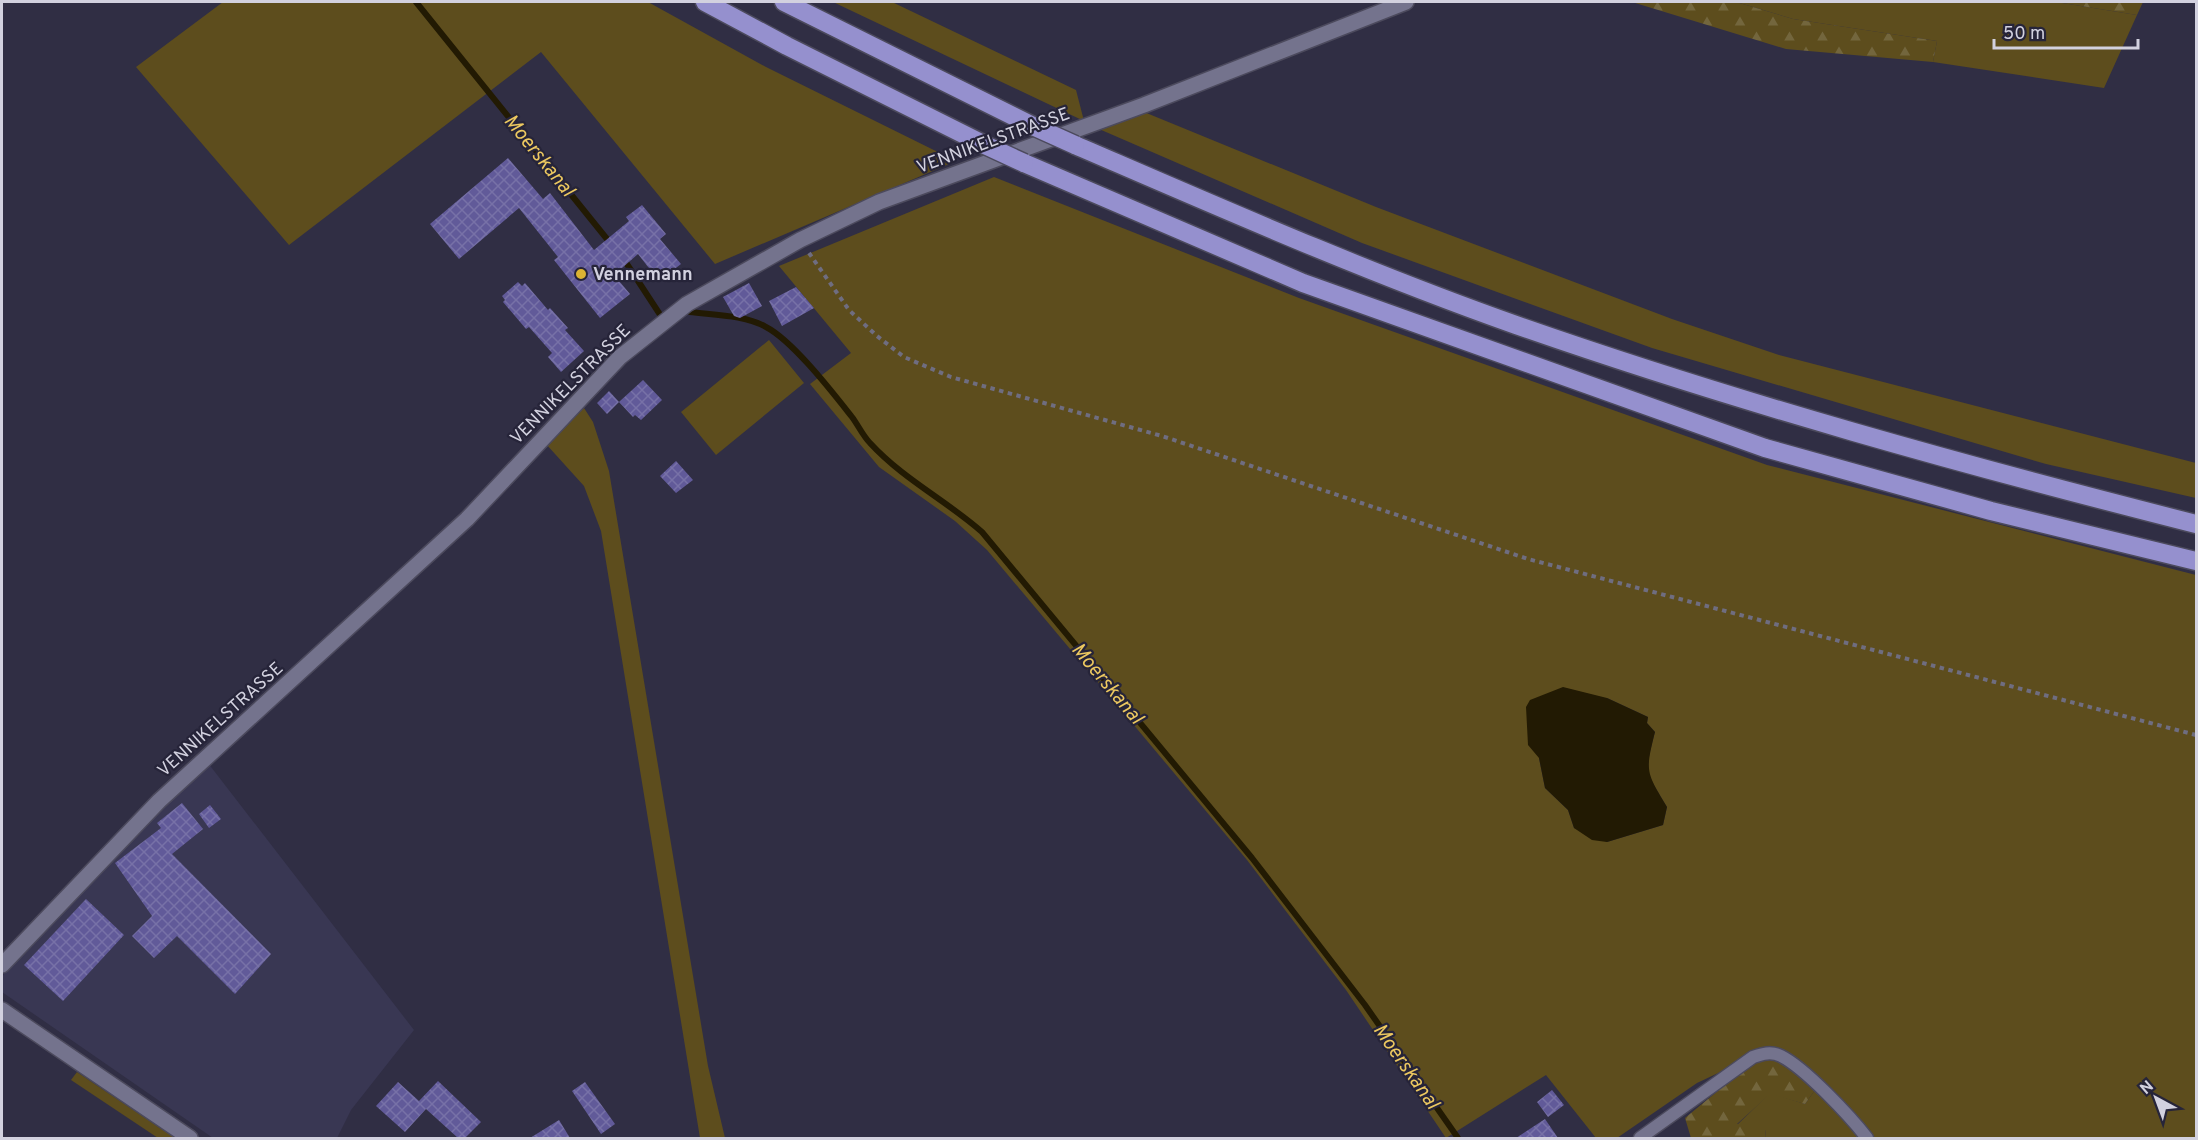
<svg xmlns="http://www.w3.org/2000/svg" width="2198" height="1140" viewBox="0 0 2198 1140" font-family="Overpass,sans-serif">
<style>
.built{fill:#393753}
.grass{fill:#5d4d1d;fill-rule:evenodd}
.forest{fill:url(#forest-firs)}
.water{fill:#221a03}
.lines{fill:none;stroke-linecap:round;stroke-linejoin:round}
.stream{stroke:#221a03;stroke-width:6}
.building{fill:url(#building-cross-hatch)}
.service-casing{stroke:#4c4a5d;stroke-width:15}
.minor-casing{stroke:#4c4a5d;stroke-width:18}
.secondary-casing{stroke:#4c4a5d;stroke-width:18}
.motorway-casing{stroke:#4c4a5d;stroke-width:21}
.path{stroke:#6f6d80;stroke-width:4;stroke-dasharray:4.5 4.5;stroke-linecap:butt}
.service{stroke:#74738d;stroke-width:12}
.minor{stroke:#74738d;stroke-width:15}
.secondary{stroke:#74738d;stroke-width:15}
.motorway{stroke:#9590ce;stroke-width:18}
.motorway-bridge-casing{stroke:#4c4a5d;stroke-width:21;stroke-linecap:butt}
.motorway-bridge{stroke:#9590ce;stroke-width:18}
.poi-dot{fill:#dbb333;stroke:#262439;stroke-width:2}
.labels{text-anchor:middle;stroke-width:4.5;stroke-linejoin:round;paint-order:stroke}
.street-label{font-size:18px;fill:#d2d1df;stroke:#262439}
.poi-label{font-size:18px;font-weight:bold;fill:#d2d1df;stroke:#262439;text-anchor:start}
.water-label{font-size:20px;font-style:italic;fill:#ecc860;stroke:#262439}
</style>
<defs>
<pattern id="forest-firs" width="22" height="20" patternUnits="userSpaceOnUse" patternTransform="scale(1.5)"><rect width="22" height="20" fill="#5d4d1d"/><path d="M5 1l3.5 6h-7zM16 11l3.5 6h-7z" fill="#73663d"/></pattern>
<pattern id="building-cross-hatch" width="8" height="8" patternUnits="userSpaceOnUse" patternTransform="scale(1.5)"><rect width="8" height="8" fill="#615a99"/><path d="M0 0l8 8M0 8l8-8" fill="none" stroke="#7771a7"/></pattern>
</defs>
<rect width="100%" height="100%" fill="#302e44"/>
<!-- built -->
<path class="built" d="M208,763L414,1030L351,1110L337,1138H213L2,992V978L5,971L105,864Z"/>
<!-- grass -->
<path class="grass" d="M223,2H648L766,67L956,161L715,264L541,52L289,245L136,67Z
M833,2H892L1076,90L1084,121Z
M1736,2H2056L2137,15L2104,88L1933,62L1937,41L1793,19Z
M1144,112L1376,207L1672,319L1779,355L2196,463V498L2046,464L1652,348L1362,243L1099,129Z
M994,177L1299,298L1767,465L2196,575V1138H1875L1841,1100L1784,1052L1731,1067L1697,1083L1617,1138H1596L1546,1075L1446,1138L1346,990L1247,860L987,550L955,521L879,467L810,384L851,353L779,266ZM1607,698L1648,717L1647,723L1655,732C1644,774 1645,770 1667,807L1663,825L1607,842L1574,828L1568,810L1545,788L1539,758Z
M769,340L804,383L716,455L681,412Z
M584,408L593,422L609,471L708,1066L725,1138H700L601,531L584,486L546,444Z
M77,1072L175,1138H158L71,1080Z
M1815,1090L1860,1138H1765L1766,1130L1737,1125L1770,1093L1805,1104Z"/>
<!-- forest -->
<path class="forest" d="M1632,2H1736L1793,19L1937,41L1933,62L1786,49Z
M2056,2H2143L2137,15Z
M1771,1057L1786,1065L1815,1090L1805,1104L1770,1094L1737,1124L1766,1129L1765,1138H1691L1685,1118L1754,1061Z"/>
<!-- water -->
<path class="water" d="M1563,687L1607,698L1648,717L1647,723L1655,732C1645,772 1646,772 1667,807L1663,825L1607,842L1592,840L1574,828L1568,810L1545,788L1539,758L1528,745L1526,707L1530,700Z"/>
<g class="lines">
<!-- stream -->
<path class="stream" d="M416,2L611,244
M623,258L659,313
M690,312C714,315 745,315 766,327C793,341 833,393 852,417C858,425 863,436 870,443C903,479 947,501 982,532L1252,858L1365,1005L1458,1138"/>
</g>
<!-- building -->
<path class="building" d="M508,158L543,199L550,193L594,250L629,221L626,217L642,205L666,234L660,239L681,264L659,281L638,254L614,275L630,294L600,318L554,260L558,257L519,208L459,259L430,224Z
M518,282L522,286L525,283L548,310L550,308L568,328L565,330L584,351L561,372L548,357L552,353L529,327L526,329L503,302L505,300L502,296Z
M749,283L762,306L740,318L734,316L723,297Z
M796,287L814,308L782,326L769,301Z
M643,380L662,400L641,420L635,415L633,417L619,402Z
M609,391L619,402L607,414L597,403Z
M676,461L693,480L676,493L660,476Z
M182,803L203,829L172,854L271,954L235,994L177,936L154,958L132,936L152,916L115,863L161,828L157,823Z
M210,805L221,819L209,828L199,814Z
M86,899L124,935L63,1001L24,965Z
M438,1081L481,1122L465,1138H458L426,1109L405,1132L376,1106L398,1082L419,1101Z
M585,1082L615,1124L601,1134L572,1091Z
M1552,1090L1564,1105L1548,1117L1537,1102Z
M1545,1119L1558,1138H1516Z
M559,1120L570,1138H530Z"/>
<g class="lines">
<defs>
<path id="service" d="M1640,1138L1753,1057C1762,1054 1771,1051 1781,1056C1805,1068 1850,1116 1867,1138"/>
<path id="minor" d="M2,965L159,801L467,519L620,357L687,304L800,240L879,202L1144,105L1406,2"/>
<path id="secondary" d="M2,1010L190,1138"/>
<path id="motorway" d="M705,2L787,46L985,145
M784,2L1035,127
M1075,145C1221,208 1366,272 1516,325C1739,403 1967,466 2196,524
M1024,163L1303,283L1765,448L1991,511L2196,561"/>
</defs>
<!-- service casing -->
<use href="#service" class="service-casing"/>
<!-- minor casing -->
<use href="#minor" class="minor-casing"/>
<!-- secondary casing -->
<use href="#secondary" class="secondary-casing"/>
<!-- motorway casing -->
<use href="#motorway" class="motorway-casing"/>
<!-- path -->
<path class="path" d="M809,253L849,310L877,336L904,357L951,377L1162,436L1528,559L2196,735"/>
<!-- service -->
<use href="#service" class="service"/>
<!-- minor -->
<use href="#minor" class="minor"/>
<!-- secondary -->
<use href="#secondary" class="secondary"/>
<!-- motorway -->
<use href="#motorway" class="motorway"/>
<defs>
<path id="motorway-bridge" d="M1035,127L1075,145
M985,145L1024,163"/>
</defs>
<!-- motorway-bridge casing -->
<use href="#motorway-bridge" class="motorway-bridge-casing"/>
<!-- motorway-bridge -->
<use href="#motorway-bridge" class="motorway-bridge"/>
</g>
<!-- markers -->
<circle class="poi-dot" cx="581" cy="274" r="6"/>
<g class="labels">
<!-- street labels -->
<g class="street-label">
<text transform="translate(993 140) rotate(-20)" y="6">VENNIKELSTRASSE</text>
<text transform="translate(570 384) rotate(-45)" y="6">VENNIKELSTRASSE</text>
<text transform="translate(220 719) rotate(-42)" y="6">VENNIKELSTRASSE</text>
</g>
<!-- poi labels -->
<g class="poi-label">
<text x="593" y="280">Vennemann</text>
</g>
<!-- water labels -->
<g class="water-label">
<text transform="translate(540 155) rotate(51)" y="7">Moerskanal</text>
<text transform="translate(1108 683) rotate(50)" y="7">Moerskanal</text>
<text transform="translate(1407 1066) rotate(55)" y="7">Moerskanal</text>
</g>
</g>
<!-- border -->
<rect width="2198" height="1140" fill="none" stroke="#d2d1df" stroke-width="6"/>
<!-- north arrow -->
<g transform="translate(2156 1098) rotate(319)" stroke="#262439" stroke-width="4.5" paint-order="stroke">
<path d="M0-4.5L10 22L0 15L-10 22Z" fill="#d2d1df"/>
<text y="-9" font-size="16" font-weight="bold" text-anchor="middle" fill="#d2d1df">N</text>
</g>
<!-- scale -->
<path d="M1994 39v9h144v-9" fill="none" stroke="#d2d1df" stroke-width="3"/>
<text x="2003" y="39" font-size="18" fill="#d2d1df" stroke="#262439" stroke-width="4.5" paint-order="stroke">50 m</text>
</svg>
